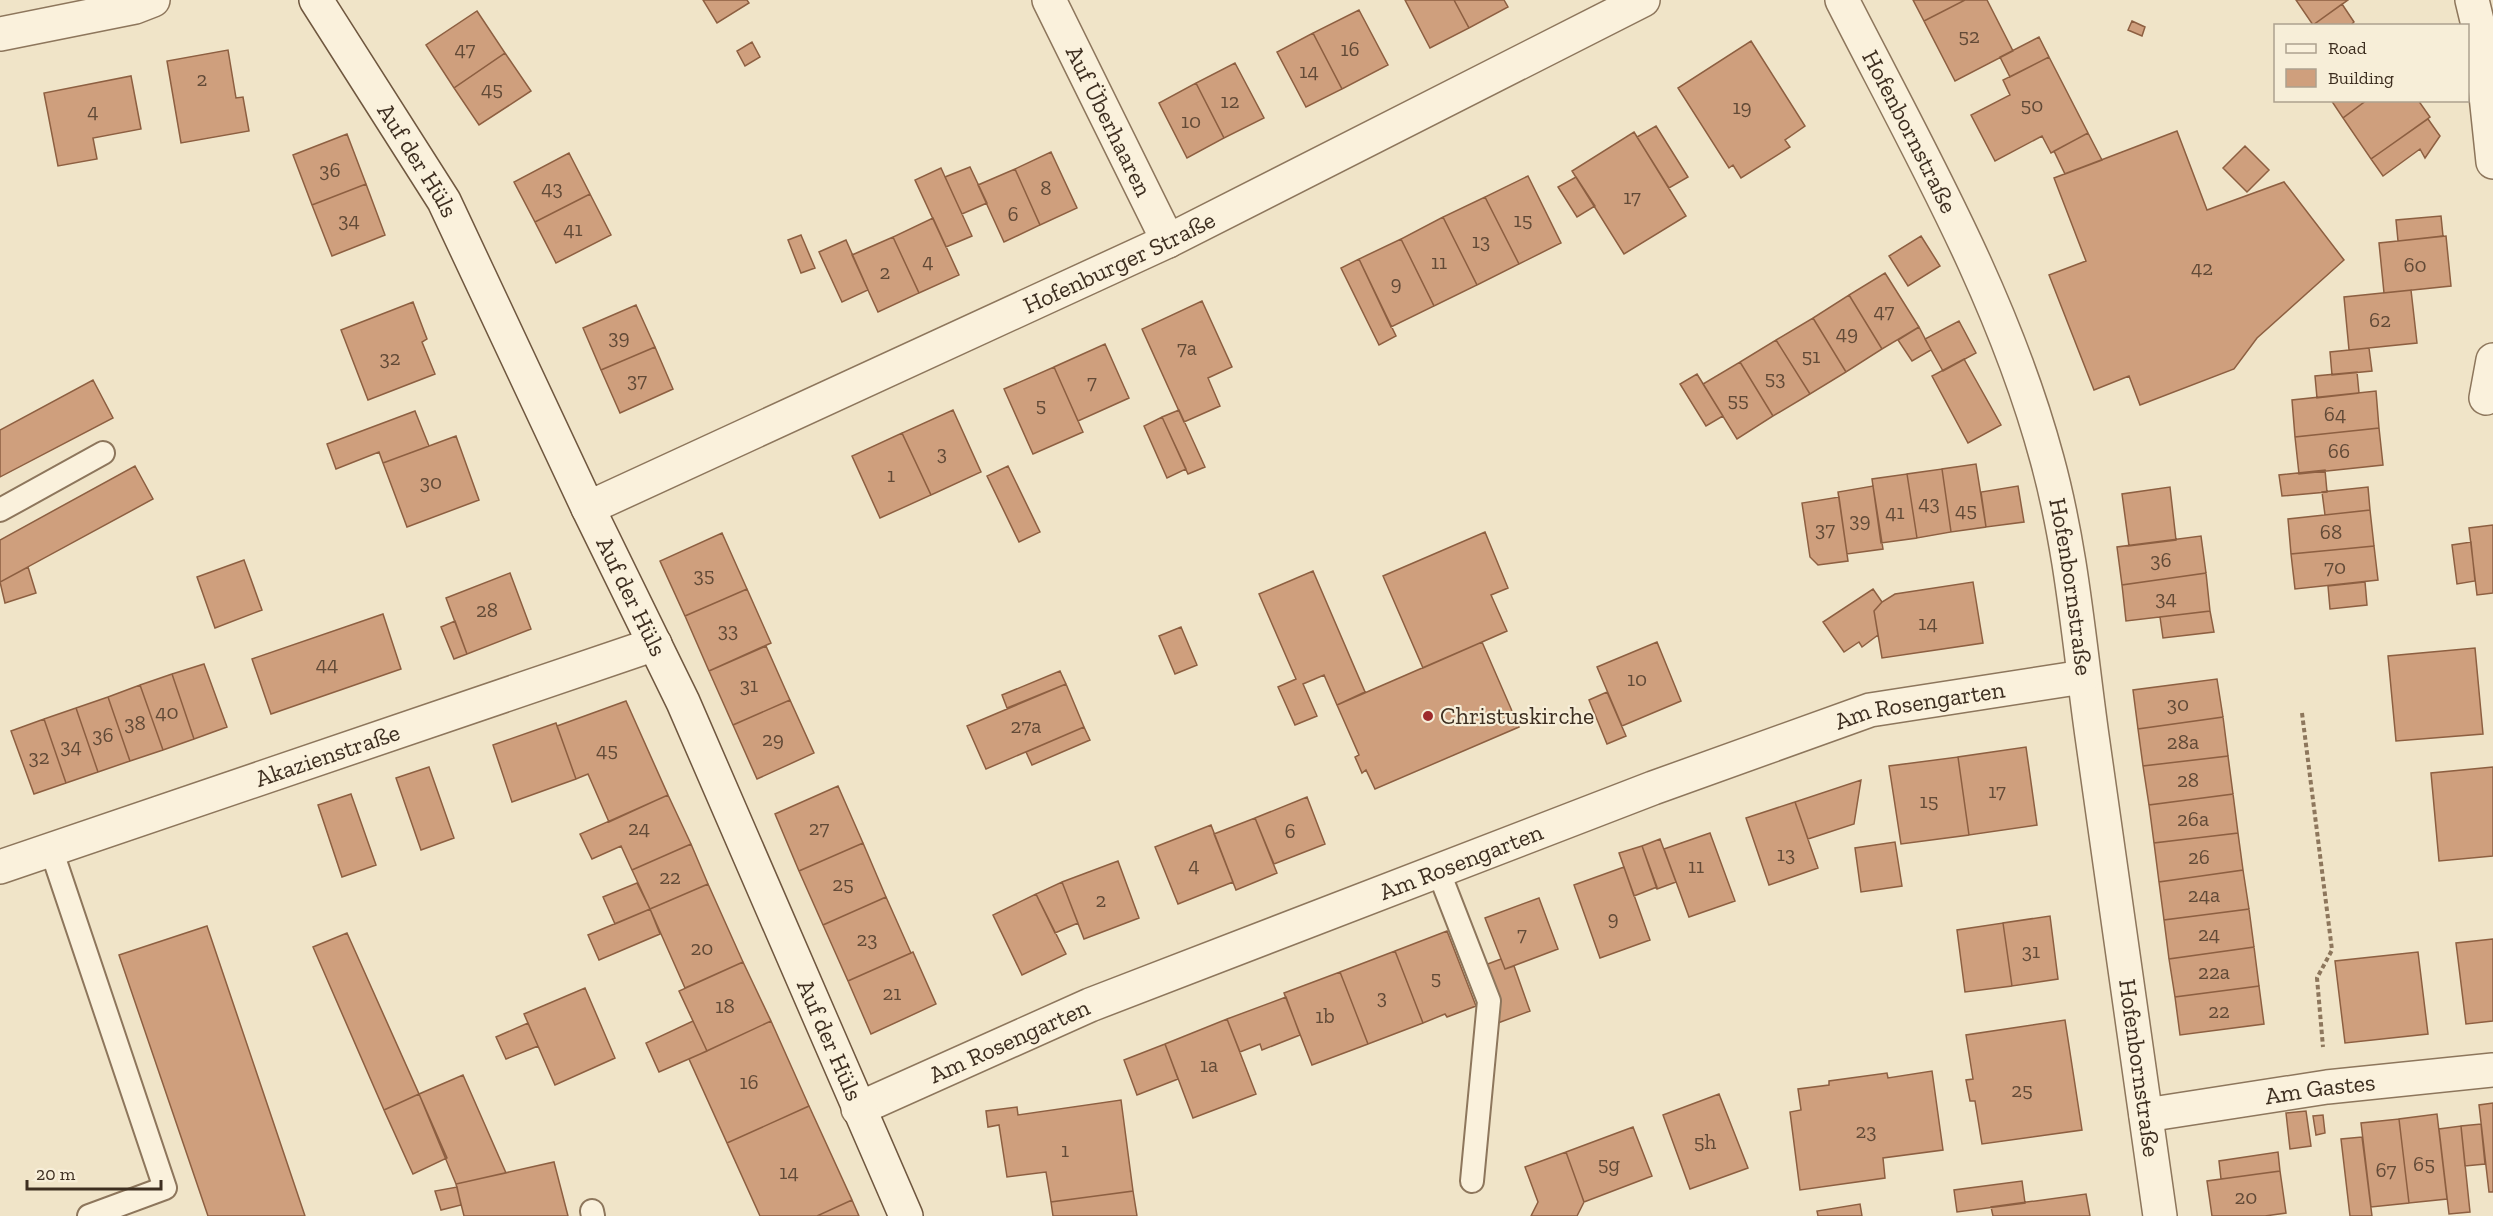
<svg xmlns="http://www.w3.org/2000/svg" width="2493" height="1216" viewBox="0 0 2493 1216" font-family="'Zilla Slab',serif">
<style>
.building{fill:#cf9f7d;stroke:#8d5f41;stroke-width:1.5}
.lines{fill:none;stroke-linecap:round;stroke-linejoin:round}
.lane-casing{stroke:#8d765c;stroke-width:26}
.street-casing{stroke:#8d765c;stroke-width:36}
.secondary-casing{stroke:#6f573f;stroke-width:36}
.path{stroke:#8d765c;stroke-width:4;stroke-dasharray:4.5 3;stroke-linecap:butt}
.lane{stroke:#faf1dc;stroke-width:22}
.street{stroke:#faf1dc;stroke-width:33}
.secondary{stroke:#faf1dc;stroke-width:33}
.poi-dot{fill:#9e2a2b;stroke:#f7eed8;stroke-width:2}
.labels{text-anchor:middle;stroke-width:4.5;stroke-linejoin:round;paint-order:stroke}
.number-label{font-size:21px;fill:#624a37}
.street-label{font-size:24px;fill:#3d2e20;stroke:#f7eed8}
.poi-label{font-size:24px;fill:#3d2e20;stroke:#f7eed8;text-anchor:start}
</style>
<rect width="100%" height="100%" fill="#f0e4c8"/>
<!-- building -->
<path class="building" d="M703,0H747L749,3L717,23Z
M1405,0H1454L1469,28L1430,48Z
M1454,0H1504L1508,7L1469,28Z
M1913,0H1965L1924,21Z
M1965,0H1987L2013,51L1955,81L1924,21Z
M2296,0H2348L2313,25Z
M2342,4L2354,22L2350,26L2313,25Z
M1359,10L1388,65L1342,89L1313,33Z
M477,11L505,53L454,88L426,45Z
M2132,21L2145,27L2142,36L2128,30Z
M1313,33L1342,89L1306,107L1277,52Z
M2039,37L2049,57L2010,77L2000,57Z
M1751,41L1805,126L1785,140L1790,147L1741,178L1733,165L1729,168L1678,88Z
M752,42L760,57L745,66L737,51Z
M228,50L236,98L243,97L249,131L181,143L167,61Z
M505,53L531,91L479,125L454,88Z
M2049,57L2088,133L2051,153L2042,136L1995,161L1971,115L2010,95L2003,80Z
M1235,63L1264,118L1224,138L1196,83Z
M131,76L141,129L93,138L97,159L58,166L44,93Z
M1196,83L1224,138L1187,158L1159,103Z
M2331,100H2367L2343,118Z
M2367,100H2418L2430,117L2371,159L2343,118Z
M2428,119L2440,136L2425,158L2420,149L2383,176L2371,159Z
M1656,126L1688,177L1669,188L1637,137Z
M2177,131L2207,210L2284,182L2344,260L2257,338L2234,369L2140,405L2129,376L2094,390L2049,275L2086,261L2054,178Z
M1634,132L1686,216L1624,254L1572,171Z
M2088,133L2102,160L2065,174L2054,151Z
M347,134L366,184L312,205L293,155Z
M2245,146L2269,170L2247,192L2223,168Z
M1051,152L1077,208L1040,225L1015,169Z
M569,153L590,194L535,222L514,182Z
M970,167L987,203L962,214L945,177Z
M941,168L972,236L946,247L915,180Z
M1015,169L1040,225L1004,242L978,185Z
M1528,176L1561,243L1519,264L1485,197Z
M1576,177L1595,206L1577,217L1558,187Z
M366,184L385,235L332,256L312,205Z
M590,194L611,235L556,263L535,222Z
M1485,197L1519,264L1477,285L1443,217Z
M2441,216L2443,236L2398,241L2396,220Z
M1443,217L1477,285L1434,306L1401,239Z
M933,218L959,275L919,293L893,237Z
M801,235L815,268L801,273L788,240Z
M1921,236L1940,266L1908,286L1889,256Z
M2446,236L2451,286L2384,293L2379,243Z
M893,237L919,293L878,312L852,255Z
M1401,239L1434,306L1391,327L1359,259Z
M846,240L868,290L842,302L819,252Z
M1359,259L1396,336L1379,345L1341,268Z
M1885,273L1919,327L1882,349L1849,295Z
M2411,290L2417,343L2349,350L2344,297Z
M1849,295L1882,349L1846,372L1813,318Z
M1202,301L1232,367L1208,378L1220,406L1184,422L1142,329Z
M413,302L427,339L422,342L435,374L368,400L341,330Z
M636,305L655,347L601,370L583,328Z
M1813,318L1846,372L1810,394L1776,340Z
M1959,321L1976,353L1943,371L1925,339Z
M1919,327L1931,350L1912,361L1898,340Z
M1776,340L1810,394L1773,416L1740,362Z
M1105,344L1129,398L1078,421L1054,367Z
M655,347L673,389L620,413L601,370Z
M2369,348L2372,371L2332,375L2330,352Z
M1964,359L2001,425L1968,443L1932,376Z
M1740,362L1773,416L1737,439L1703,384Z
M1054,367L1083,432L1033,454L1004,389Z
M2357,372L2359,393L2317,398L2315,376Z
M1697,374L1723,416L1706,426L1680,384Z
M93,380L113,418L0,477V430Z
M2376,391L2379,428L2295,437L2292,400Z
M953,410L981,472L931,495L902,433Z
M1179,410L1205,467L1188,474L1162,417Z
M415,411L429,446L383,463L379,452L336,469L327,444Z
M1162,417L1186,469L1167,478L1144,426Z
M2379,428L2383,465L2299,474L2295,437Z
M902,433L931,495L880,518L852,456Z
M456,436L479,500L407,527L383,463Z
M1976,464L1986,527L1951,532L1942,469Z
M135,466L153,499L0,582V540Z
M1008,466L1040,532L1019,542L987,476Z
M1942,469L1951,532L1917,538L1907,474Z
M2325,470L2327,492L2282,496L2279,475Z
M1907,474L1917,538L1881,543L1872,479Z
M1873,486L1883,549L1847,554L1838,492Z
M2018,486L2024,522L1986,527L1981,492Z
M2170,487L2176,540L2129,546L2122,494Z
M2368,487L2370,510L2325,515L2322,492Z
M1839,497L1848,561L1818,565L1810,557L1802,503Z
M2370,510L2374,546L2291,554L2288,519Z
M2493,525V593L2477,595L2469,528Z
M1485,532L1508,588L1491,595L1507,631L1423,668L1383,576Z
M722,533L747,589L685,616L660,561Z
M2201,536L2206,573L2122,585L2117,547Z
M2471,542L2475,581L2457,584L2452,545Z
M2374,546L2378,580L2295,589L2291,554Z
M244,560L262,610L215,628L197,577Z
M28,567L36,593L5,603L0,582Z
M1313,571L1365,692L1337,705L1324,675L1303,684L1317,716L1295,725L1278,687L1296,679L1259,594Z
M510,573L531,629L467,654L446,598Z
M2206,573L2210,611L2126,621L2122,585Z
M1973,582L1983,643L1882,658L1874,611L1882,602L1895,594Z
M2365,582L2367,605L2330,609L2328,586Z
M747,589L771,643L709,671L685,616Z
M1873,589L1882,602L1874,611L1878,635L1862,647L1859,642L1844,652L1823,622Z
M2210,611L2214,632L2163,638L2160,617Z
M383,614L401,669L271,714L252,659Z
M455,621L467,654L454,659L441,627Z
M1181,627L1197,665L1175,674L1159,636Z
M1482,642L1519,727L1375,789L1366,770L1362,773L1355,757L1359,755L1337,705Z
M1657,642L1681,701L1622,726L1597,667Z
M766,646L790,700L733,725L709,671Z
M2475,648L2483,734L2396,741L2388,656Z
M204,664L227,727L194,739L172,674Z
M1060,671L1066,684L1007,708L1002,695Z
M172,674L194,739L163,750L140,685Z
M2217,679L2223,717L2138,729L2133,690Z
M1066,684L1084,727L986,769L967,726Z
M140,685L163,750L130,761L108,697Z
M1607,692L1626,736L1607,744L1589,700Z
M108,697L130,761L98,772L76,708Z
M790,700L814,753L757,779L733,725Z
M626,701L668,795L609,822L588,774L576,779L557,726Z
M76,708L98,772L66,783L44,719Z
M2223,717L2228,756L2143,766L2138,729Z
M44,719L66,783L34,794L11,731Z
M556,723L576,779L512,802L493,745Z
M1084,727L1090,740L1032,765L1026,752Z
M2026,747L2037,825L1969,835L1958,757Z
M2228,756L2233,794L2149,805L2143,766Z
M1958,757L1969,835L1901,844L1889,766Z
M429,767L454,838L421,850L396,778Z
M2493,767V856L2439,861L2431,773Z
M1861,780L1854,824L1808,839L1795,802Z
M838,786L863,843L799,871L775,814Z
M351,794L376,865L342,877L318,805Z
M2233,794L2238,833L2154,843L2149,805Z
M668,795L691,844L632,870L621,846L592,859L580,834Z
M1307,797L1325,844L1274,864L1255,818Z
M1795,802L1818,868L1769,885L1746,818Z
M1255,818L1277,873L1236,890L1214,834Z
M1211,825L1233,882L1178,904L1155,847Z
M1710,833L1735,901L1689,917L1664,849Z
M2238,833L2243,870L2159,882L2154,843Z
M1660,839L1676,882L1657,889L1642,846Z
M1895,842L1902,886L1861,892L1855,848Z
M863,843L886,897L823,925L799,871Z
M691,844L708,884L650,909L632,870Z
M1642,846L1657,887L1634,896L1619,853Z
M1118,861L1139,918L1084,939L1062,882Z
M1624,867L1650,940L1600,958L1574,885Z
M2243,870L2249,909L2164,920L2159,882Z
M1062,882L1078,923L1055,933L1036,894Z
M637,883L650,909L615,924L603,897Z
M708,884L743,962L685,988L650,909Z
M1036,894L1066,954L1022,975L993,915Z
M886,897L911,953L848,981L823,925Z
M1539,898L1558,949L1505,969L1485,918Z
M650,909L660,934L599,960L588,935Z
M2249,909L2254,947L2169,959L2164,920Z
M2050,916L2058,979L2012,986L2003,923Z
M2003,923L2012,986L1965,992L1957,930Z
M207,926L305,1216H208L119,955Z
M1447,931L1476,1006L1447,1017L1445,1014L1423,1023L1395,951Z
M347,933L419,1094L384,1110L313,947Z
M2493,939V1021L2466,1024L2456,943Z
M2254,947L2259,986L2175,997L2169,959Z
M1395,951L1423,1023L1368,1044L1340,972Z
M913,952L936,1004L871,1034L848,981Z
M2418,952L2428,1034L2345,1043L2335,961Z
M1501,959L1505,969L1514,966L1530,1011L1498,1023L1485,965Z
M743,962L771,1021L707,1051L679,991Z
M1340,972L1368,1044L1312,1065L1284,993Z
M2259,986L2264,1024L2180,1035L2175,997Z
M585,988L615,1058L555,1085L524,1014Z
M1286,997L1300,1035L1262,1050L1260,1044L1240,1052L1227,1019Z
M1227,1019L1256,1094L1193,1118L1165,1044Z
M2065,1020L2082,1130L1982,1144L1975,1101H1970L1966,1080L1973,1079L1966,1035Z
M693,1021L707,1051L659,1072L646,1043Z
M771,1021L809,1106L727,1143L689,1059Z
M528,1023L538,1046L506,1059L496,1037Z
M1165,1044L1178,1079L1137,1095L1124,1060Z
M1932,1071L1943,1150L1883,1158L1885,1178L1800,1190L1790,1112L1801,1110L1798,1089L1829,1085V1081L1887,1073L1888,1078Z
M463,1075L506,1173L456,1184L419,1094Z
M419,1094L447,1158L413,1174L384,1110Z
M1719,1094L1748,1168L1690,1189L1663,1115Z
M1121,1100L1133,1191L1051,1202L1046,1172L1007,1177L999,1125L988,1127L986,1111L1017,1107L1018,1115Z
M2493,1103V1192H2489L2479,1105Z
M809,1106L852,1200L817,1216H760L727,1143Z
M2306,1111L2311,1146L2290,1149L2286,1113Z
M2437,1114L2447,1199L2409,1203L2399,1119Z
M2323,1115L2325,1133L2316,1135L2313,1116Z
M2399,1119L2409,1203L2371,1207L2361,1123Z
M2481,1124L2485,1164L2465,1166L2461,1126Z
M2461,1126L2470,1212L2449,1214L2439,1129Z
M1633,1127L1652,1176L1584,1202L1566,1152Z
M2362,1137L2372,1216H2350L2341,1139Z
M1566,1152L1584,1202L1577,1216H1531L1538,1202L1525,1167Z
M2278,1152L2280,1171L2221,1179L2219,1161Z
M554,1162L568,1216H464L456,1184Z
M2280,1171L2286,1213L2265,1216H2212L2207,1181Z
M2022,1181L2025,1203L1957,1212L1954,1190Z
M457,1187L461,1205L441,1210L435,1191Z
M1133,1191L1137,1216H1053L1051,1202Z
M2086,1194L2090,1216H1993L1991,1207Z
M852,1200L859,1216H817Z
M1860,1204L1862,1216H1818L1817,1211Z"/>
<g class="lines">
<defs>
<path id="lane" d="M0,510L103,453
M51,849L165,1188L89,1216
M1438,870L1489,1001L1472,1181
M592,1211L593,1216"/>
<g id="street">
<path id="s1" d="M1049,0L1168,241"/>
<path id="s2" d="M1842,0C1918,149 2003,296 2047,459C2072,550 2079,643 2092,736C2115,896 2138,1056 2160,1216"/>
<path d="M2472,0L2479,29L2493,162"/>
<path d="M0,34L135,7L153,0"/>
<path d="M2486,398L2493,360"/>
<path id="s3" d="M588,508L1168,241L1643,0"/>
<path id="s4" d="M0,867L655,644"/>
<path id="s5" d="M858,1109L1090,1005L1653,788L1870,710L2083,677"/>
<path id="s6" d="M2146,1115L2327,1087L2493,1070"/>
</g>
<g id="secondary">
<path id="s7" d="M316,0L444,201L588,508L683,702L906,1216"/>
</g>
</defs>
<!-- lane casing -->
<use href="#lane" class="lane-casing"/>
<!-- street casing -->
<use href="#street" class="street-casing"/>
<!-- secondary casing -->
<use href="#secondary" class="secondary-casing"/>
<!-- path -->
<path class="path" d="M2302,713L2332,950L2317,978L2323,1047"/>
<!-- lane -->
<use href="#lane" class="lane"/>
<!-- street -->
<use href="#street" class="street"/>
<!-- secondary -->
<use href="#secondary" class="secondary"/>
</g>
<!-- markers -->
<circle class="poi-dot" cx="1428" cy="716" r="6"/>
<g class="labels">
<!-- number labels -->
<g class="number-label">
<text x="1969" y="43">52</text>
<text x="465" y="56">47</text>
<text x="1350" y="56">16</text>
<text x="1309" y="78">14</text>
<text x="202" y="86">2</text>
<text x="492" y="96">45</text>
<text x="1230" y="108">12</text>
<text x="2032" y="112">50</text>
<text x="1742" y="114">19</text>
<text x="93" y="118">4</text>
<text x="1191" y="128">10</text>
<text x="330" y="177">36</text>
<text x="552" y="195">43</text>
<text x="1046" y="195">8</text>
<text x="1632" y="204">17</text>
<text x="1013" y="221">6</text>
<text x="349" y="227">34</text>
<text x="1523" y="227">15</text>
<text x="573" y="236">41</text>
<text x="1481" y="248">13</text>
<text x="928" y="268">4</text>
<text x="1439" y="269">11</text>
<text x="2415" y="272">60</text>
<text x="2202" y="275">42</text>
<text x="885" y="279">2</text>
<text x="1396" y="290">9</text>
<text x="1884" y="318">47</text>
<text x="2380" y="327">62</text>
<text x="1847" y="340">49</text>
<text x="619" y="344">39</text>
<text x="1187" y="355">7a</text>
<text x="1811" y="363">51</text>
<text x="390" y="365">32</text>
<text x="1775" y="385">53</text>
<text x="637" y="387">37</text>
<text x="1092" y="389">7</text>
<text x="1738" y="407">55</text>
<text x="1041" y="412">5</text>
<text x="2335" y="421">64</text>
<text x="2339" y="458">66</text>
<text x="942" y="460">3</text>
<text x="891" y="482">1</text>
<text x="431" y="489">30</text>
<text x="1929" y="510">43</text>
<text x="1966" y="517">45</text>
<text x="1895" y="519">41</text>
<text x="1860" y="527">39</text>
<text x="1825" y="536">37</text>
<text x="2331" y="539">68</text>
<text x="2161" y="567">36</text>
<text x="2335" y="574">70</text>
<text x="704" y="582">35</text>
<text x="2166" y="605">34</text>
<text x="487" y="617">28</text>
<text x="1928" y="630">14</text>
<text x="728" y="637">33</text>
<text x="327" y="671">44</text>
<text x="1637" y="686">10</text>
<text x="749" y="692">31</text>
<text x="2178" y="711">30</text>
<text x="167" y="719">40</text>
<text x="135" y="730">38</text>
<text x="1026" y="733">27a</text>
<text x="103" y="742">36</text>
<text x="773" y="746">29</text>
<text x="2183" y="749">28a</text>
<text x="71" y="753">34</text>
<text x="607" y="757">45</text>
<text x="39" y="764">32</text>
<text x="2188" y="787">28</text>
<text x="1997" y="798">17</text>
<text x="1929" y="808">15</text>
<text x="2193" y="826">26a</text>
<text x="639" y="835">24</text>
<text x="819" y="835">27</text>
<text x="1290" y="838">6</text>
<text x="1786" y="861">13</text>
<text x="2199" y="864">26</text>
<text x="1194" y="872">4</text>
<text x="1696" y="873">11</text>
<text x="670" y="884">22</text>
<text x="843" y="891">25</text>
<text x="2204" y="902">24a</text>
<text x="1101" y="907">2</text>
<text x="1613" y="925">9</text>
<text x="1522" y="941">7</text>
<text x="2209" y="941">24</text>
<text x="867" y="946">23</text>
<text x="702" y="955">20</text>
<text x="2031" y="958">31</text>
<text x="2214" y="979">22a</text>
<text x="1436" y="985">5</text>
<text x="892" y="1000">21</text>
<text x="1382" y="1004">3</text>
<text x="725" y="1013">18</text>
<text x="2219" y="1018">22</text>
<text x="1325" y="1023">1b</text>
<text x="1209" y="1072">1a</text>
<text x="749" y="1089">16</text>
<text x="2022" y="1097">25</text>
<text x="1866" y="1138">23</text>
<text x="1705" y="1149">5h</text>
<text x="1065" y="1157">1</text>
<text x="1609" y="1171">5g</text>
<text x="2424" y="1171">65</text>
<text x="2386" y="1177">67</text>
<text x="789" y="1179">14</text>
<text x="2246" y="1204">20</text>
</g>
<!-- street labels -->
<g class="street-label">
<text dy="8" stroke="none"><textPath href="#s1" startOffset="135">Auf Überhaaren</textPath></text>
<text dy="8" stroke="none"><textPath href="#s2" startOffset="148">Hofenbornstraße</textPath></text>
<text dy="8" stroke="none"><textPath href="#s7" startOffset="190">Auf der Hüls</textPath></text>
<text dy="8" stroke="none"><textPath href="#s3" startOffset="585">Hofenburger Straße</textPath></text>
<text dy="8" stroke="none"><textPath href="#s2" startOffset="634">Hofenbornstraße</textPath></text>
<text dy="8" stroke="none"><textPath href="#s7" startOffset="676">Auf der Hüls</textPath></text>
<text dy="8" stroke="none"><textPath href="#s5" startOffset="1138">Am Rosengarten</textPath></text>
<text dy="8" stroke="none"><textPath href="#s4" startOffset="346">Akazienstraße</textPath></text>
<text dy="8" stroke="none"><textPath href="#s5" startOffset="652">Am Rosengarten</textPath></text>
<text dy="8" stroke="none"><textPath href="#s5" startOffset="166">Am Rosengarten</textPath></text>
<text dy="8" stroke="none"><textPath href="#s7" startOffset="1162">Auf der Hüls</textPath></text>
<text dy="8" stroke="none"><textPath href="#s2" startOffset="1120">Hofenbornstraße</textPath></text>
<text dy="8" stroke="none"><textPath href="#s6" startOffset="176">Am Gastes</textPath></text>
</g>
<!-- poi labels -->
<g class="poi-label">
<text x="1440" y="724">Christuskirche</text>
</g>
</g>
<!-- legend -->
<rect x="2274" y="24" width="195" height="78" fill="#f7eed8" stroke="#ada18e" stroke-width="1.5"/>
<rect x="2286" y="44" width="30" height="9" fill="#faf1dc" stroke="#ada18e" stroke-width="1.5"/>
<text x="2328" y="54" font-size="18" fill="#3d2e20">Road</text>
<rect x="2286" y="69" width="30" height="18" fill="#cf9f7d" stroke="#ada18e" stroke-width="1.5"/>
<text x="2328" y="84" font-size="18" fill="#3d2e20">Building</text>
<!-- scale -->
<path d="M27 1180v9h134v-9" fill="none" stroke="#3d2e20" stroke-width="3"/>
<text x="36" y="1180" font-size="18" fill="#3d2e20" stroke="#f7eed8" stroke-width="4.5" paint-order="stroke">20 m</text>
</svg>
